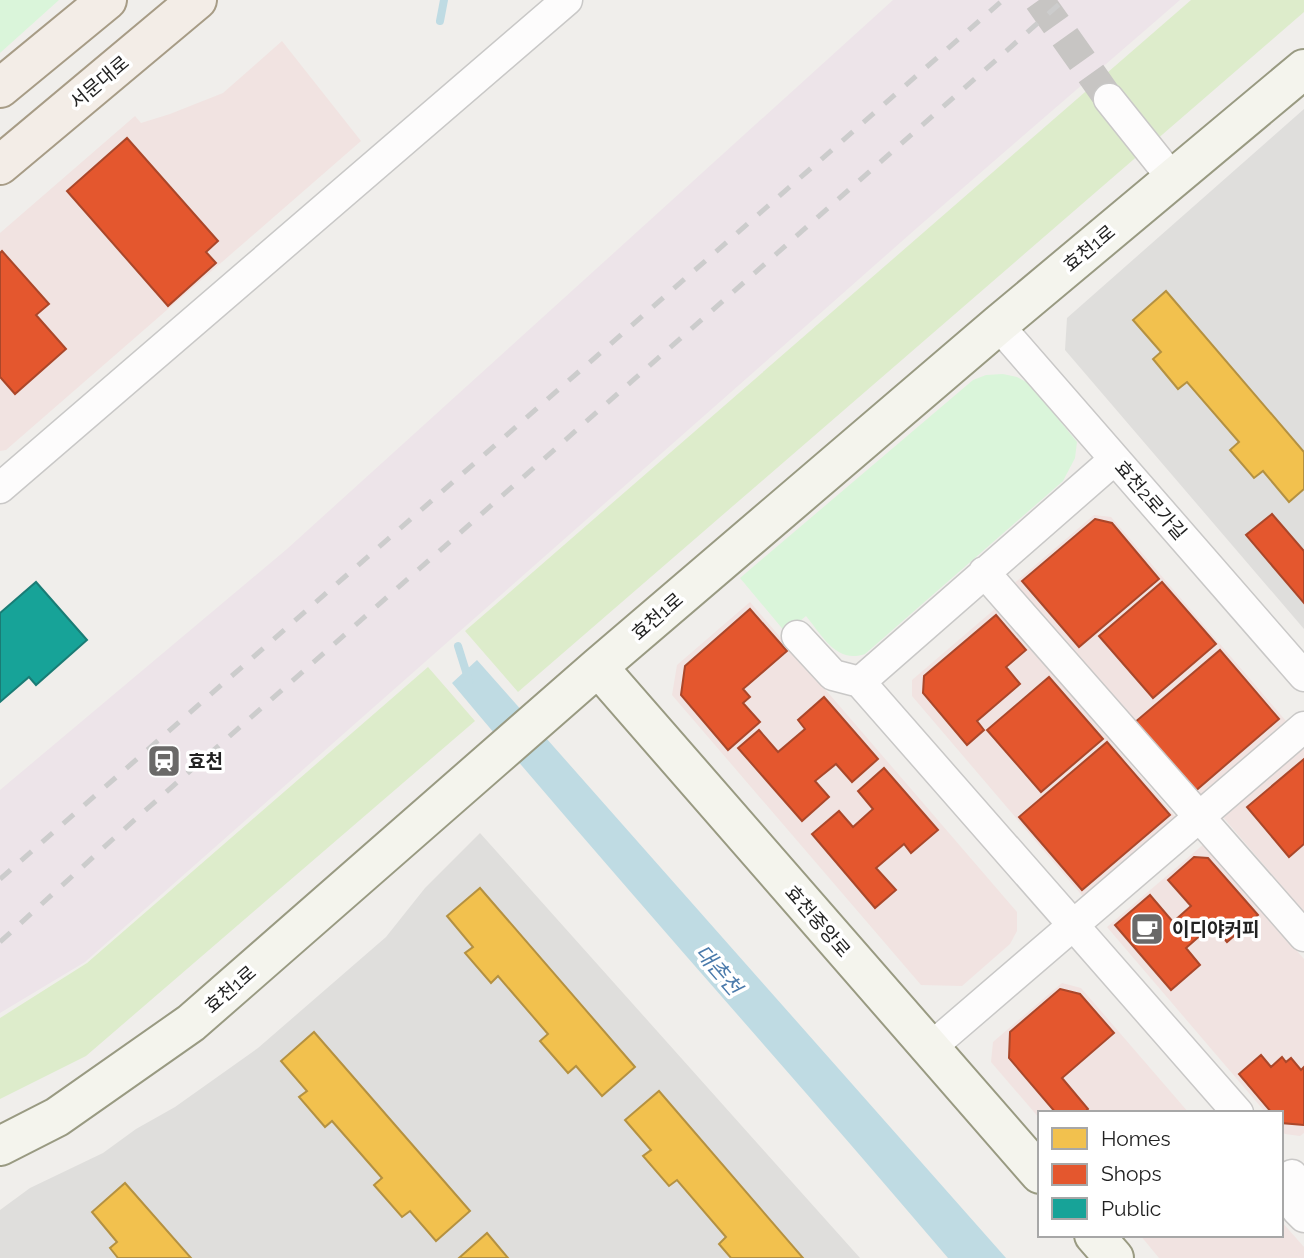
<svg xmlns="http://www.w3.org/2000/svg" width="1304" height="1258" viewBox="0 0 1304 1258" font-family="Raleway,'Noto Sans KR',sans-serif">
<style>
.residential{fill:#dfdedc}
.commercial{fill:#f1e3e1}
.industrial{fill:#ede4e9}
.grass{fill:#ddeccb}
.park{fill:#daf5da}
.water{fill:#bfdbe3}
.homes{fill:#f2c14e;stroke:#b49141;stroke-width:2}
.shops{fill:#e4572e;stroke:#aa472a;stroke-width:2}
.public{fill:#17a398;stroke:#1a7c75;stroke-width:2}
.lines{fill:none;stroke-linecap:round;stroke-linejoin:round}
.stream{stroke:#bfdbe3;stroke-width:8}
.street-tunnel{stroke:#c7c5c3;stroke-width:30;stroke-dasharray:30 15;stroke-linecap:butt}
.street-casing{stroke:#c9c8c7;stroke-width:33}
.secondary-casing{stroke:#999a82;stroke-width:42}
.primary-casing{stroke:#a79c86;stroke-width:42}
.street{stroke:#fdfcfc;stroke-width:30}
.secondary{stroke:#f4f4ed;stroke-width:38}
.primary{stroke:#f3ede7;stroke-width:38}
.rail{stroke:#ccc;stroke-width:5;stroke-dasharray:14 14;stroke-linecap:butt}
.labels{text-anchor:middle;stroke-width:7;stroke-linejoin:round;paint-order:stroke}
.street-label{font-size:19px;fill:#222;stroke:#fff}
.poi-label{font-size:19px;font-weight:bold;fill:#222;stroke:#fff;text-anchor:start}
.water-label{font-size:21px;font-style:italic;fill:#4a7aab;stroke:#fff}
</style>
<rect width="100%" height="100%" fill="#f0eeeb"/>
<!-- residential -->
<path class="residential" d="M1304,109V629L1065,350L1067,318Z
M480,833L860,1258H0V1210L30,1188L103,1153L136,1129L175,1107L258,1048L386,937L425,888Z"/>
<!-- commercial -->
<path class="commercial" d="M282,41L361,141L6,450L0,451V233L135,116L141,123L170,114L223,93Z
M1094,515L1111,517L1286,721L1194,800L1011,586Z
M750,602L1017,912V931L1010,944L962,986L921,985L672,695L677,665Z
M996,608L1179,821L1086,900L912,696V680Z
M1304,746V912L1222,816Z
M1205,843L1304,959V1133L1300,1136L1285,1134L1281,1131V1113H1266L1107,927Z
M1062,983L1081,988L1189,1113H1040V1119L991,1062L993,1042Z
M1281,1221L1304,1247V1258H1159L1140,1235H1281Z"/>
<!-- industrial -->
<path class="industrial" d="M893,0H1180L918,227L85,962L0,1013V790L287,549Z"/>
<!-- grass -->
<path class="grass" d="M1191,0H1304V12L518,692L465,631Z
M428,667L475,721L86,1056L0,1099V1018L87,963Z"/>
<!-- park -->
<path class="park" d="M0,0H59L0,53Z
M1003,374L1017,377L1030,384L1077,442L1075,458L1063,481L865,654C836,664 822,635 806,616L786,633L740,578L973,380L986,375Z"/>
<!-- water -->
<path class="water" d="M477,660L1006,1258H948C784,1065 614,877 452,683Z"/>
<!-- homes -->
<path class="homes" d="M1166,291L1304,452V489L1289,502L1263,471L1254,478L1230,450L1239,442L1187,382L1178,389L1153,359L1161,352L1133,320Z
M480,888L635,1067L602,1096L576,1066L568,1073L540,1041L548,1034L498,976L491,983L465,953L473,947L447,916Z
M314,1032L470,1211L436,1241L410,1211L402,1217L374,1185L382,1178L332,1121L325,1127L299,1097L307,1091L281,1061Z
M659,1091L803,1258H731L719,1244L726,1237L677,1180L669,1186L643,1156L651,1150L625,1120Z
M125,1183L191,1258H118L110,1248L117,1242L92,1212Z
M487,1233L508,1258H459Z"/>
<!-- shops -->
<path class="shops" d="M127,138L218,241L206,252L216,263L168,306L67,191Z
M2,251L49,304L36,315L66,349L15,394L0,377V253Z
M1272,514L1304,551V603L1246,535Z
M1095,519L1112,523L1159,579L1079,647L1022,581Z
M1162,582L1216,644L1153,698L1099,636Z
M750,609L787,651L743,689L750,697L743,703L760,722L728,750L681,695L685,666Z
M996,615L1026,650L1006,667L1020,684L977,721L984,730L967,745L923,693L924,676Z
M1220,650L1279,719L1193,793L1134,723Z
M1049,677L1103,739L1041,792L987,730Z
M824,697L878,759L852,782L836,764L815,781L829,797L802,821L738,748L759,730L778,752L805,729L798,720Z
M1107,742L1170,815L1082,890L1019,817Z
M1304,759V844L1289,857L1247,807Z
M884,768L938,830L911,853L904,844L876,868L896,890L875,908L812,834L839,811L853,827L873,809L858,791Z
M1194,857L1208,858L1258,915L1227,942L1212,925L1186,948L1200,965L1171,990L1115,925L1150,895L1173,922L1191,906L1168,880Z
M1060,989L1080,994L1114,1033L1062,1078L1088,1109L1084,1113H1056L1009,1058L1010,1032Z
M1261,1055L1271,1067L1282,1057L1286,1062L1291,1058L1301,1070L1304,1067V1125L1281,1123V1113H1272L1239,1074Z"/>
<!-- public -->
<path class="public" d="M36,582L87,640L36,685L29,677L0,702V613Z"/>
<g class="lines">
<!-- stream -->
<path class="stream" d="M440,21L444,0
M458,646L469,681"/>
<!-- street-tunnel -->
<path class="street-tunnel" d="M1039,0L1109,99"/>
<defs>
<path id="street" d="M1109,99L1173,179
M998,325L1304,676
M1115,459L860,682L1238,1113
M0,488L567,0
M984,572L1304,936
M797,636L833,675L860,682
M929,1049L1304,727
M1292,1175L1297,1210L1304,1217"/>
<path id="secondary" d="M598,667L1040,1174
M0,1146L57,1117L191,1023L598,667L998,325L1304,69
M1094,1235L1114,1258"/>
<path id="primary" d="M0,88L107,0
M0,165L197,0"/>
</defs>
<!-- street casing -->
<use href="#street" class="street-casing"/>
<!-- secondary casing -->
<use href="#secondary" class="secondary-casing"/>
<!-- primary casing -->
<use href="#primary" class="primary-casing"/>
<!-- street -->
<use href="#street" class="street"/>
<!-- secondary -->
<use href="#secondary" class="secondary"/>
<!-- primary -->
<use href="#primary" class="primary"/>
<!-- rail -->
<path class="rail" d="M0,879L1003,0
M0,942L113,839L1064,0"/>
</g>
<!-- icons -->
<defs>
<symbol id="station-square" viewBox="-11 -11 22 22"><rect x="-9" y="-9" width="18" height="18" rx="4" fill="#6a6968" stroke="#fff"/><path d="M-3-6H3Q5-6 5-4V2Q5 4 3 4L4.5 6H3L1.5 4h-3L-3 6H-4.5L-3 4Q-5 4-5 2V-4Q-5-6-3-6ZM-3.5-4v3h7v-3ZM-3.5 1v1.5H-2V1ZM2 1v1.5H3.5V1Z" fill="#fff"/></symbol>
<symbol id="cafe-square" viewBox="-11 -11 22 22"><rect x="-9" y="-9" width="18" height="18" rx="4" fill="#6a6968" stroke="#fff"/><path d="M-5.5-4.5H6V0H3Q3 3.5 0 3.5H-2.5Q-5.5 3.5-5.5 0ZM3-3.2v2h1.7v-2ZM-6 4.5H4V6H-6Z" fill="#fff"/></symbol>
</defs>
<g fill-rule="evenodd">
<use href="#station-square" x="145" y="742" width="38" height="38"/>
<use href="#cafe-square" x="1128" y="910" width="38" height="38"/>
</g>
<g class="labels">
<!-- street labels -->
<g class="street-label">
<text transform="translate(99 82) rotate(-40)" y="7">서문대로</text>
<text transform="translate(1089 248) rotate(-40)" y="7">효천1로</text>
<text transform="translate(1151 500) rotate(49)" y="7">효천2로가길</text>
<text transform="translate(657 616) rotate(-41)" y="7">효천1로</text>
<text transform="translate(818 921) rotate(49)" y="7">효천중앙로</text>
<text transform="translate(230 989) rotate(-41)" y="7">효천1로</text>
</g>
<!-- poi labels -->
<g class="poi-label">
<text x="188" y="768">효천</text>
<text x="1172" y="936">이디야커피</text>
</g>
<!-- water labels -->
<g class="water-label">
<text transform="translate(718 970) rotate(49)" y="7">대촌천</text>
</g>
</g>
<!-- legend -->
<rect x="1038" y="1111" width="245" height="126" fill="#ffffff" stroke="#a7a7a7" stroke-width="2"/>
<rect x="1052" y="1128" width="35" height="21" fill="#f2c14e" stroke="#a7a7a7" stroke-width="2"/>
<text x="1101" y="1146" font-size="21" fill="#222222">Homes</text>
<rect x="1052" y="1164" width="35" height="21" fill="#e4572e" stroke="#a7a7a7" stroke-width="2"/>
<text x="1101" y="1181" font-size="21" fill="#222222">Shops</text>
<rect x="1052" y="1198" width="35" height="21" fill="#17a398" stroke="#a7a7a7" stroke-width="2"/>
<text x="1101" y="1216" font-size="21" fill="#222222">Public</text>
</svg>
